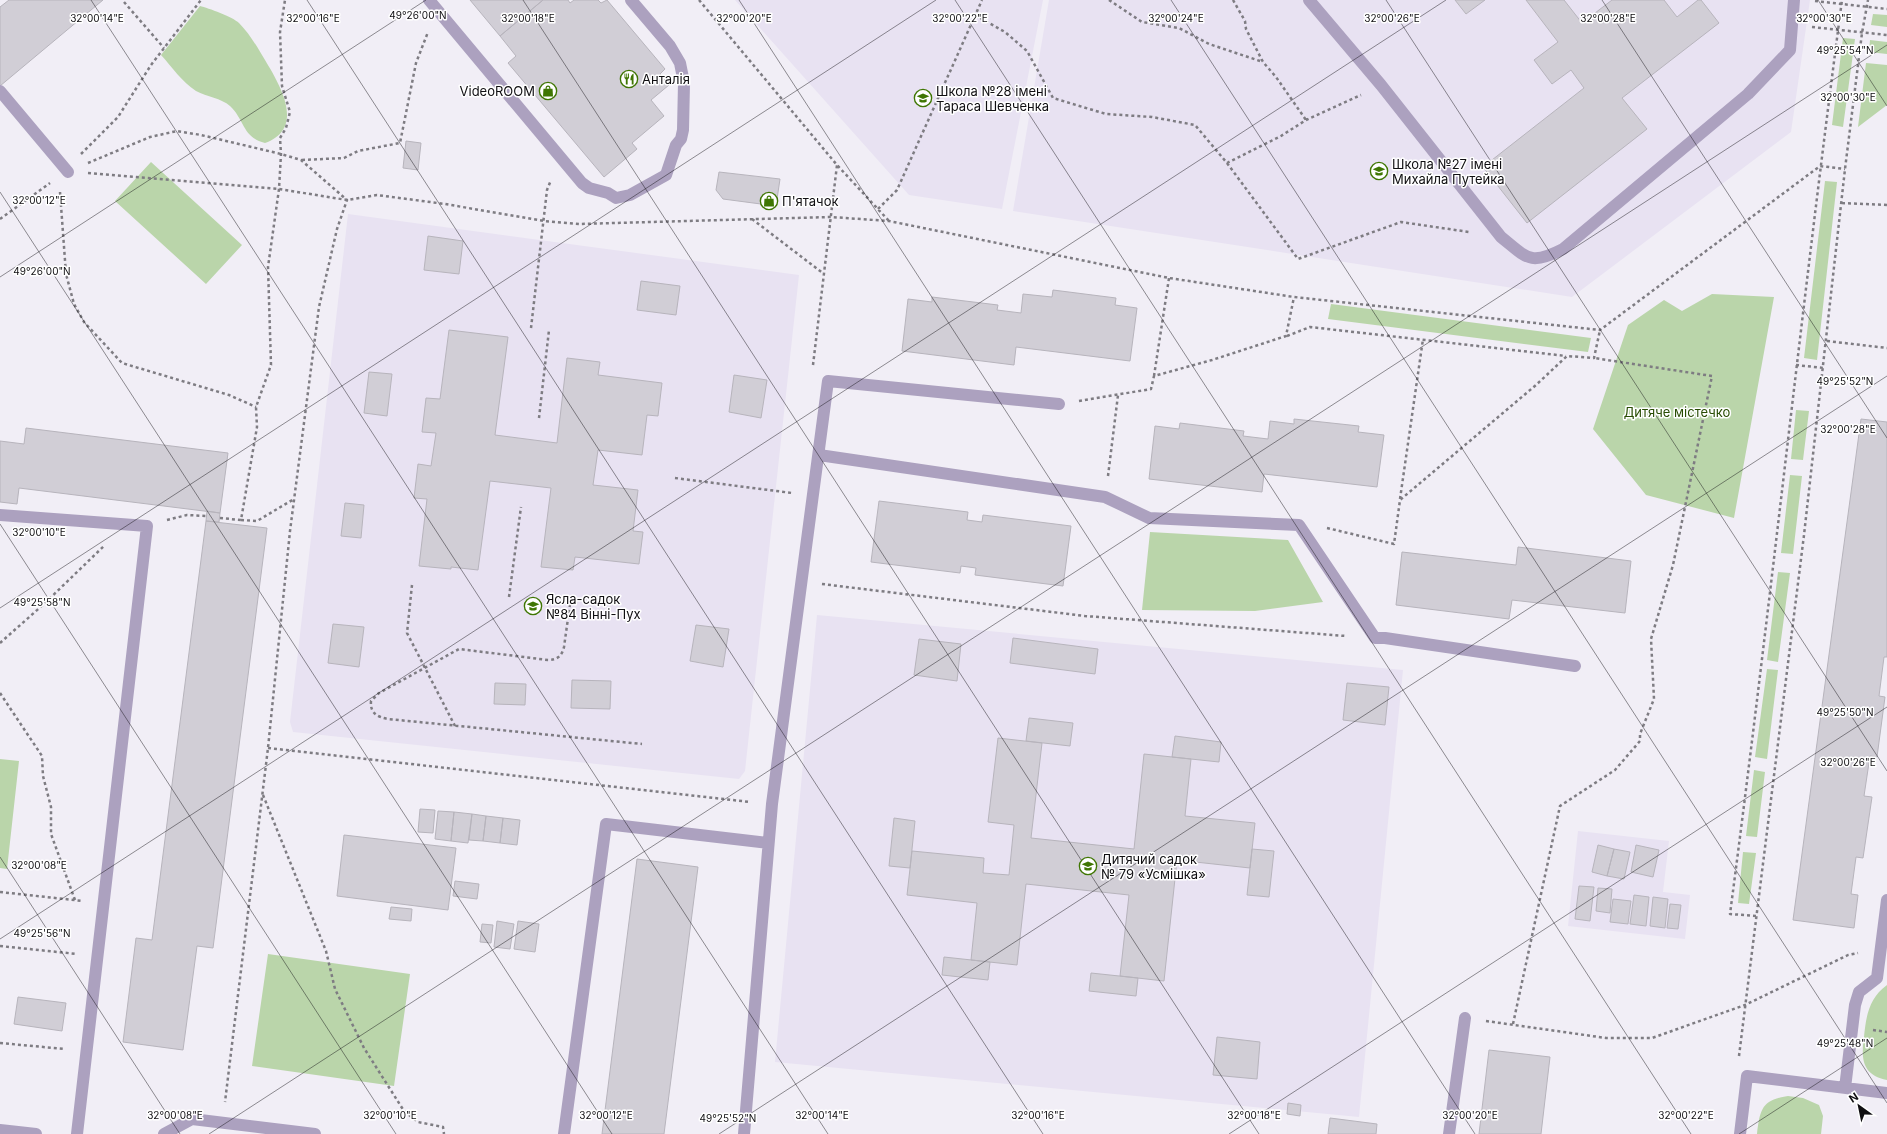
<svg xmlns="http://www.w3.org/2000/svg" width="1887" height="1134" viewBox="0 0 1887 1134" font-family="Inter,sans-serif">
<style>
.built{fill:#e8e2f2}
.green{fill:#bad5aa}
.building{fill:#d1ced6;stroke:#b7b4bc}
.lines{fill:none;stroke-linecap:round;stroke-linejoin:round}
.path{stroke:#7e7c82;stroke-width:2.5;stroke-dasharray:3 3;stroke-linecap:butt}
.service{stroke:#aca1bf;stroke-width:12}
.ticks{fill:none;stroke:#0f0e11;stroke-width:1;stroke-opacity:0.45}
.labels{text-anchor:middle;stroke-width:3;stroke-linejoin:round;paint-order:stroke}
.poi-label{font-size:13px;fill:#0f0e11;stroke:#fff;text-anchor:start}
.park-label{font-size:13px;fill:#284c03;stroke:#fff}
.ticks-label{font-size:10px;text-anchor:middle;fill:#0f0e11;stroke:#fff;stroke-width:3;stroke-linejoin:round;paint-order:stroke}
</style>
<rect width="100%" height="100%" fill="#f1eef6"/>
<!-- built -->
<path class="built" d="M735,0H1043L1002,209L909,195Z
M1049,0H1810L1791,132L1572,297L1013,211Z
M348,214L799,275L745,771L739,779L293,732L290,722Z
M817,615L1403,670L1359,1117L775,1062Z
M1578,831L1669,841L1663,892L1690,895L1685,939L1568,926Z"/>
<!-- green -->
<path class="green" d="M200,6C208,8 233,17 239,23C249,33 258,48 265,60C280,85 306,128 265,143C242,137 245,120 230,106C221,98 207,97 196,91C182,82 172,67 161,55Z
M1873,14L1887,15V27L1871,25Z
M1843,38L1855,39L1843,127L1832,125Z
M1870,40L1887,42V54L1869,52Z
M1866,63L1887,65V105L1858,127Z
M151,162L242,245L206,284L115,201Z
M1825,181L1837,182L1817,360L1804,358Z
M1712,294L1774,297L1734,518L1646,495L1593,429L1628,325L1664,300L1682,311Z
M1331,304L1591,338L1588,352L1328,319Z
M1796,410L1809,411L1803,460L1791,459Z
M1790,475L1802,476L1793,554L1781,553Z
M1150,532L1288,540L1323,602L1255,611L1142,610Z
M1778,572L1790,573L1778,662L1767,660Z
M1767,669L1778,670L1767,759L1755,757Z
M0,759L19,761L7,869L0,868Z
M1754,770L1765,772L1757,837L1746,836Z
M1743,852L1756,853L1749,904L1738,903Z
M268,954L410,974L394,1086L252,1066Z
M1887,985V1080C1862,1075 1861,1059 1864,1037C1866,1016 1869,998 1887,985Z
M1788,1096L1803,1098L1819,1105L1823,1116L1821,1134H1757C1760,1109 1762,1100 1788,1096Z"/>
<!-- building -->
<path class="building" d="M9,0H103L0,86V7Z
M470,0H543L500,36Z
M543,0H568L570,3L574,0H598L601,3L607,0L665,69L660,74L669,85L651,100L664,116L632,143L637,149L604,177L508,63L516,56L500,36Z
M1455,0H1485L1466,14Z
M1526,0H1564L1582,23L1612,0H1664L1677,17L1698,0H1701L1719,23L1622,98L1647,129L1527,223L1483,167L1584,88L1571,70L1552,84L1534,60L1558,42Z
M406,141L421,143L418,170L403,168Z
M719,172L780,179L776,206L723,199L716,190Z
M428,236L463,241L459,274L424,270Z
M641,281L680,286L676,315L637,310Z
M1053,290L1116,298L1115,305L1137,308L1130,361L1016,347L1014,365L902,351L908,299L932,302V297L998,305L997,310L1021,313L1023,294L1052,297Z
M449,330L508,337L495,435L557,443L567,358L600,362L598,375L662,383L658,416L647,415L642,455L598,450L593,485L638,490L633,531L643,532L639,564L575,557L573,570L541,567L551,488L490,481L478,570L451,567V569L419,566L427,499L414,498L418,464L431,466L436,433L422,432L426,398L440,399Z
M369,372L392,374L387,416L364,413Z
M734,375L767,380L761,418L729,412Z
M1294,419L1359,426L1358,432L1384,435L1377,487L1264,474L1262,492L1149,479L1155,426L1179,429L1180,423L1244,431L1243,436L1268,439L1270,421L1294,424Z
M1861,419L1887,422V657H1884L1879,696L1885,697L1877,757L1870,756L1864,796L1872,797L1863,858L1856,857L1851,894L1858,895L1854,928L1793,920Z
M26,428L228,453L220,513L19,488L17,504L0,502V441L24,444Z
M879,501L968,512L967,520L982,522L983,515L1071,526L1063,586L975,575L976,568L961,566L960,573L871,562Z
M345,503L364,505L361,538L341,536Z
M207,511L220,513L219,522L206,521Z
M206,521L267,528L213,948L197,946L183,1050L123,1042L136,938L152,940Z
M1518,547L1631,561L1625,613L1512,600L1509,619L1396,605L1402,552L1516,565Z
M333,624L364,627L359,667L328,663Z
M696,625L729,629L723,667L690,661Z
M1013,638L1098,649L1095,674L1010,663Z
M919,639L961,644L957,681L914,675Z
M572,680L611,681L610,709L571,708Z
M495,683L526,684L525,705L494,704Z
M1347,683L1389,687L1385,725L1343,720Z
M1029,718L1073,723L1070,746L1026,741Z
M1175,736L1221,742L1219,762L1172,757Z
M998,738L1042,743L1031,838L1134,849L1144,754L1191,759L1185,816L1255,823L1250,868L1177,860L1164,981L1120,976L1129,895L1026,884L1017,965L971,960L977,903L907,895L912,851L984,858L983,873L1009,875L1014,825L988,822Z
M420,809L435,810L433,833L418,832Z
M438,811L454,812L451,841L435,839Z
M454,812L472,814L468,843L451,841Z
M472,814L486,816L483,841L469,840Z
M486,816L503,818L500,843L483,841Z
M503,818L520,820L517,845L500,843Z
M894,818L915,821L910,868L889,866Z
M344,835L456,848L448,910L337,896Z
M1598,845L1614,849L1607,876L1592,872Z
M1636,845L1659,850L1653,877L1631,872Z
M1252,849L1274,851L1269,897L1247,895Z
M1614,849L1630,852L1624,879L1607,876Z
M637,859L698,867L664,1134H602Z
M455,881L479,884L477,899L453,896Z
M1579,886L1594,887L1590,921L1575,919Z
M1598,888L1612,889L1610,913L1596,911Z
M1634,895L1649,897L1646,926L1630,924Z
M1653,897L1668,899L1665,928L1650,926Z
M1613,899L1631,901L1628,924L1610,922Z
M1670,904L1681,905L1678,929L1667,928Z
M391,907L412,909L411,921L389,919Z
M497,921L514,924L510,949L494,947Z
M518,921L539,924L535,952L514,949Z
M482,924L493,925L491,943L480,942Z
M944,957L990,962L988,980L942,975Z
M1091,973L1138,978L1136,996L1089,991Z
M18,997L66,1003L62,1031L14,1024Z
M1217,1037L1260,1042L1257,1079L1213,1075Z
M1489,1050L1550,1057L1541,1134H1479Z
M1288,1103L1301,1105L1300,1116L1287,1114Z
M1330,1118L1377,1124L1376,1134H1328Z"/>
<g class="lines">
<!-- path -->
<path class="path" d="M699,0L837,165L889,221
M1109,0L1142,22L1179,28L1209,44L1263,62
M1233,0L1245,21L1246,29L1263,62L1276,77L1306,120
M1815,1L1887,9
M124,2L164,48
M975,15L1005,32L1027,51L1053,98L1106,114L1152,117L1195,125L1227,163L1281,136L1306,120L1361,95
M1812,27L1887,35
M81,154L118,117L151,65L201,0
M302,160L344,158L358,151L400,143L416,63L428,32
M88,163L150,137L177,131L201,135L281,154L301,160L347,200L337,229L319,307L290,531L268,748L225,1102
M1227,163L1298,259L1401,222L1469,232
M88,173L279,189L347,200L377,195L445,204L544,221L580,224L831,217L889,221L1169,278L1294,297L1600,330L1820,166L1845,169
M60,192L66,274L74,304L84,322L122,363L229,395L256,407
M1842,203L1887,205
M878,209L897,190L982,0
M0,219L50,183
M752,219L824,274
M531,328L547,190L551,180
M1287,336L1310,327L1566,356
M1827,341L1887,348
M813,365L837,165
M1796,365L1824,368
M1154,376L1169,278
M1079,401L1151,389L1154,376L1212,360L1286,336L1294,297
M539,418L549,330
M1108,476L1118,395
M675,478L792,493
M1400,499L1423,339
M220,518L241,520L257,427L256,407L271,365L268,267L279,189L281,154L280,138L286,128L290,112L282,86L280,32L285,0
M167,520L187,515L206,516
M241,520L257,521L294,499
M1327,528L1394,544L1400,500L1536,385L1567,356L1594,358L1600,330
M822,584L1085,616L1346,636
M412,585L407,633L455,726
M509,597L521,507
M570,604L564,647C562,656 557,660 548,660L459,649L379,693L371,701C370,713 377,717 388,719L642,744
M0,643L45,603L105,545
M0,693L42,756L43,776L51,807V834L75,900
M268,748L750,802
M263,795L326,951L335,989L364,1048L404,1111L418,1122L443,1127L444,1134
M0,892L83,901
M1756,916L1730,914C1770,610 1802,304 1842,0
M0,946L77,954
M1486,1021L1606,1038H1652L1745,1005L1848,955L1858,953
M1513,1024L1560,806L1615,770L1640,741V734L1654,699L1651,639L1673,565L1712,376L1594,358
M1873,1030L1887,1032
M0,1043L65,1049
M1739,1056L1804,535L1845,169L1862,33L1868,0"/>
<!-- service -->
<path class="service" d="M429,0L582,183L589,188L608,193L616,198L630,195L666,175L676,145L681,139L683,130L684,83L680,63L670,46L631,0
M1309,0L1381,85L1501,237C1527,258 1530,266 1563,249L1748,94L1790,50L1794,0
M0,91L68,172
M819,455L1105,497L1149,518L1299,525L1375,638H1385L1575,666
M0,515L147,526L77,1134
M1845,1088L1855,1005L1859,992L1877,978L1887,900
M0,1130L36,1134
M164,1134L192,1119L315,1134
M564,1134L606,824L768,843
M744,1134L772,804L828,381L1059,404
M1449,1134L1465,1018
M1740,1134L1747,1076L1887,1093"/>
</g>
<!-- ticks -->
<path class="ticks" d="M91,0L828,1134M307,0L1043,1134M523,0L1259,1134M739,0L1475,1134M955,0L1691,1134M1171,0L1887,1103M1386,0L1887,771M1602,0L1887,438M1818,0L1887,106M0,192L612,1134M0,277L426,0M0,524L396,1134M0,608L936,0M0,857L180,1134M0,939L1446,0M209,1134L1887,45M719,1134L1887,376M1229,1134L1887,707M1739,1134L1887,1038"/>
<!-- icons -->
<defs>
<symbol id="restaurant-ring" viewBox="-11 -11 22 22"><circle r="9.5" fill="#fff" stroke="#3f7603" stroke-width="1.5"/><path d="M-5-6h1v4h1v-4h1v4h1v-4h1v5L-1.5 .5V6h-2V.5L-5-1ZM5-6V6H3V1.5H1.5Q1.5-4 5-6Z" fill="#3f7603"/></symbol>
<symbol id="shop-ring" viewBox="-11 -11 22 22"><circle r="9.5" fill="#fff" stroke="#3f7603" stroke-width="1.5"/><path d="M-5-2.5h2.3a2.7 3.5 0 0 1 5.4 0H5L5.5 6h-11ZM-1.5-2.5h3a1.5 2.3 0 0 0-3 0Z" fill="#3f7603"/></symbol>
<symbol id="school-ring" viewBox="-11 -11 22 22"><circle r="9.5" fill="#fff" stroke="#3f7603" stroke-width="1.5"/><path d="M0-5L7-2L0 1L-7-2ZM-4 1L0 2.5L4 1V4Q0 6-4 4Z" fill="#3f7603"/></symbol>
</defs>
<g fill-rule="evenodd">
<use href="#restaurant-ring" x="619" y="69" width="20" height="20"/>
<use href="#shop-ring" x="538" y="81" width="20" height="20"/>
<use href="#school-ring" x="913" y="88" width="20" height="20"/>
<use href="#school-ring" x="1369" y="161" width="20" height="20"/>
<use href="#shop-ring" x="759" y="191" width="20" height="20"/>
<use href="#school-ring" x="523" y="596" width="20" height="20"/>
<use href="#school-ring" x="1078" y="856" width="20" height="20"/>
</g>
<g class="labels">
<!-- poi labels -->
<g class="poi-label">
<text x="642" y="84">Анталія</text>
<text x="535" y="96" text-anchor="end">VideoROOM</text>
<text x="936" y="96">Школа №28 імені<tspan x="936" dy="15">Тараса Шевченка</tspan></text>
<text x="1392" y="169">Школа №27 імені<tspan x="1392" dy="15">Михайла Путейка</tspan></text>
<text x="782" y="206">П'ятачок</text>
<text x="546" y="604">Ясла-садок<tspan x="546" dy="15">№84 Вінні-Пух</tspan></text>
<text x="1101" y="864">Дитячий садок<tspan x="1101" dy="15">№ 79 «Усмішка»</tspan></text>
</g>
<!-- park labels -->
<g class="park-label">
<text x="1677" y="417">Дитяче містечко</text>
</g>
</g>
<g class="ticks-label">
<text x="418" y="19">49°26'00"N</text>
<text x="1608" y="22">32°00'28"E</text>
<text x="97" y="22">32°00'14"E</text>
<text x="313" y="22">32°00'16"E</text>
<text x="528" y="22">32°00'18"E</text>
<text x="744" y="22">32°00'20"E</text>
<text x="960" y="22">32°00'22"E</text>
<text x="1176" y="22">32°00'24"E</text>
<text x="1392" y="22">32°00'26"E</text>
<text x="1824" y="22">32°00'30"E</text>
<text x="1845" y="54">49°25'54"N</text>
<text x="1848" y="101">32°00'30"E</text>
<text x="39" y="204">32°00'12"E</text>
<text x="42" y="275">49°26'00"N</text>
<text x="1845" y="385">49°25'52"N</text>
<text x="1848" y="433">32°00'28"E</text>
<text x="39" y="536">32°00'10"E</text>
<text x="42" y="606">49°25'58"N</text>
<text x="1845" y="716">49°25'50"N</text>
<text x="1848" y="766">32°00'26"E</text>
<text x="39" y="869">32°00'08"E</text>
<text x="42" y="937">49°25'56"N</text>
<text x="1845" y="1047">49°25'48"N</text>
<text x="175" y="1119">32°00'08"E</text>
<text x="390" y="1119">32°00'10"E</text>
<text x="606" y="1119">32°00'12"E</text>
<text x="822" y="1119">32°00'14"E</text>
<text x="1038" y="1119">32°00'16"E</text>
<text x="1254" y="1119">32°00'18"E</text>
<text x="1470" y="1119">32°00'20"E</text>
<text x="1686" y="1119">32°00'22"E</text>
<text x="728" y="1122">49°25'52"N</text>
</g>
<!-- north arrow -->
<g transform="translate(1859 1106) rotate(327)" stroke="#ffffff" stroke-width="3" paint-order="stroke">
<path d="M0-3L7 15L0 10L-7 15Z" fill="#0f0e11"/>
<text y="-6" font-size="11" font-weight="bold" text-anchor="middle" fill="#0f0e11">N</text>
</g>
</svg>
